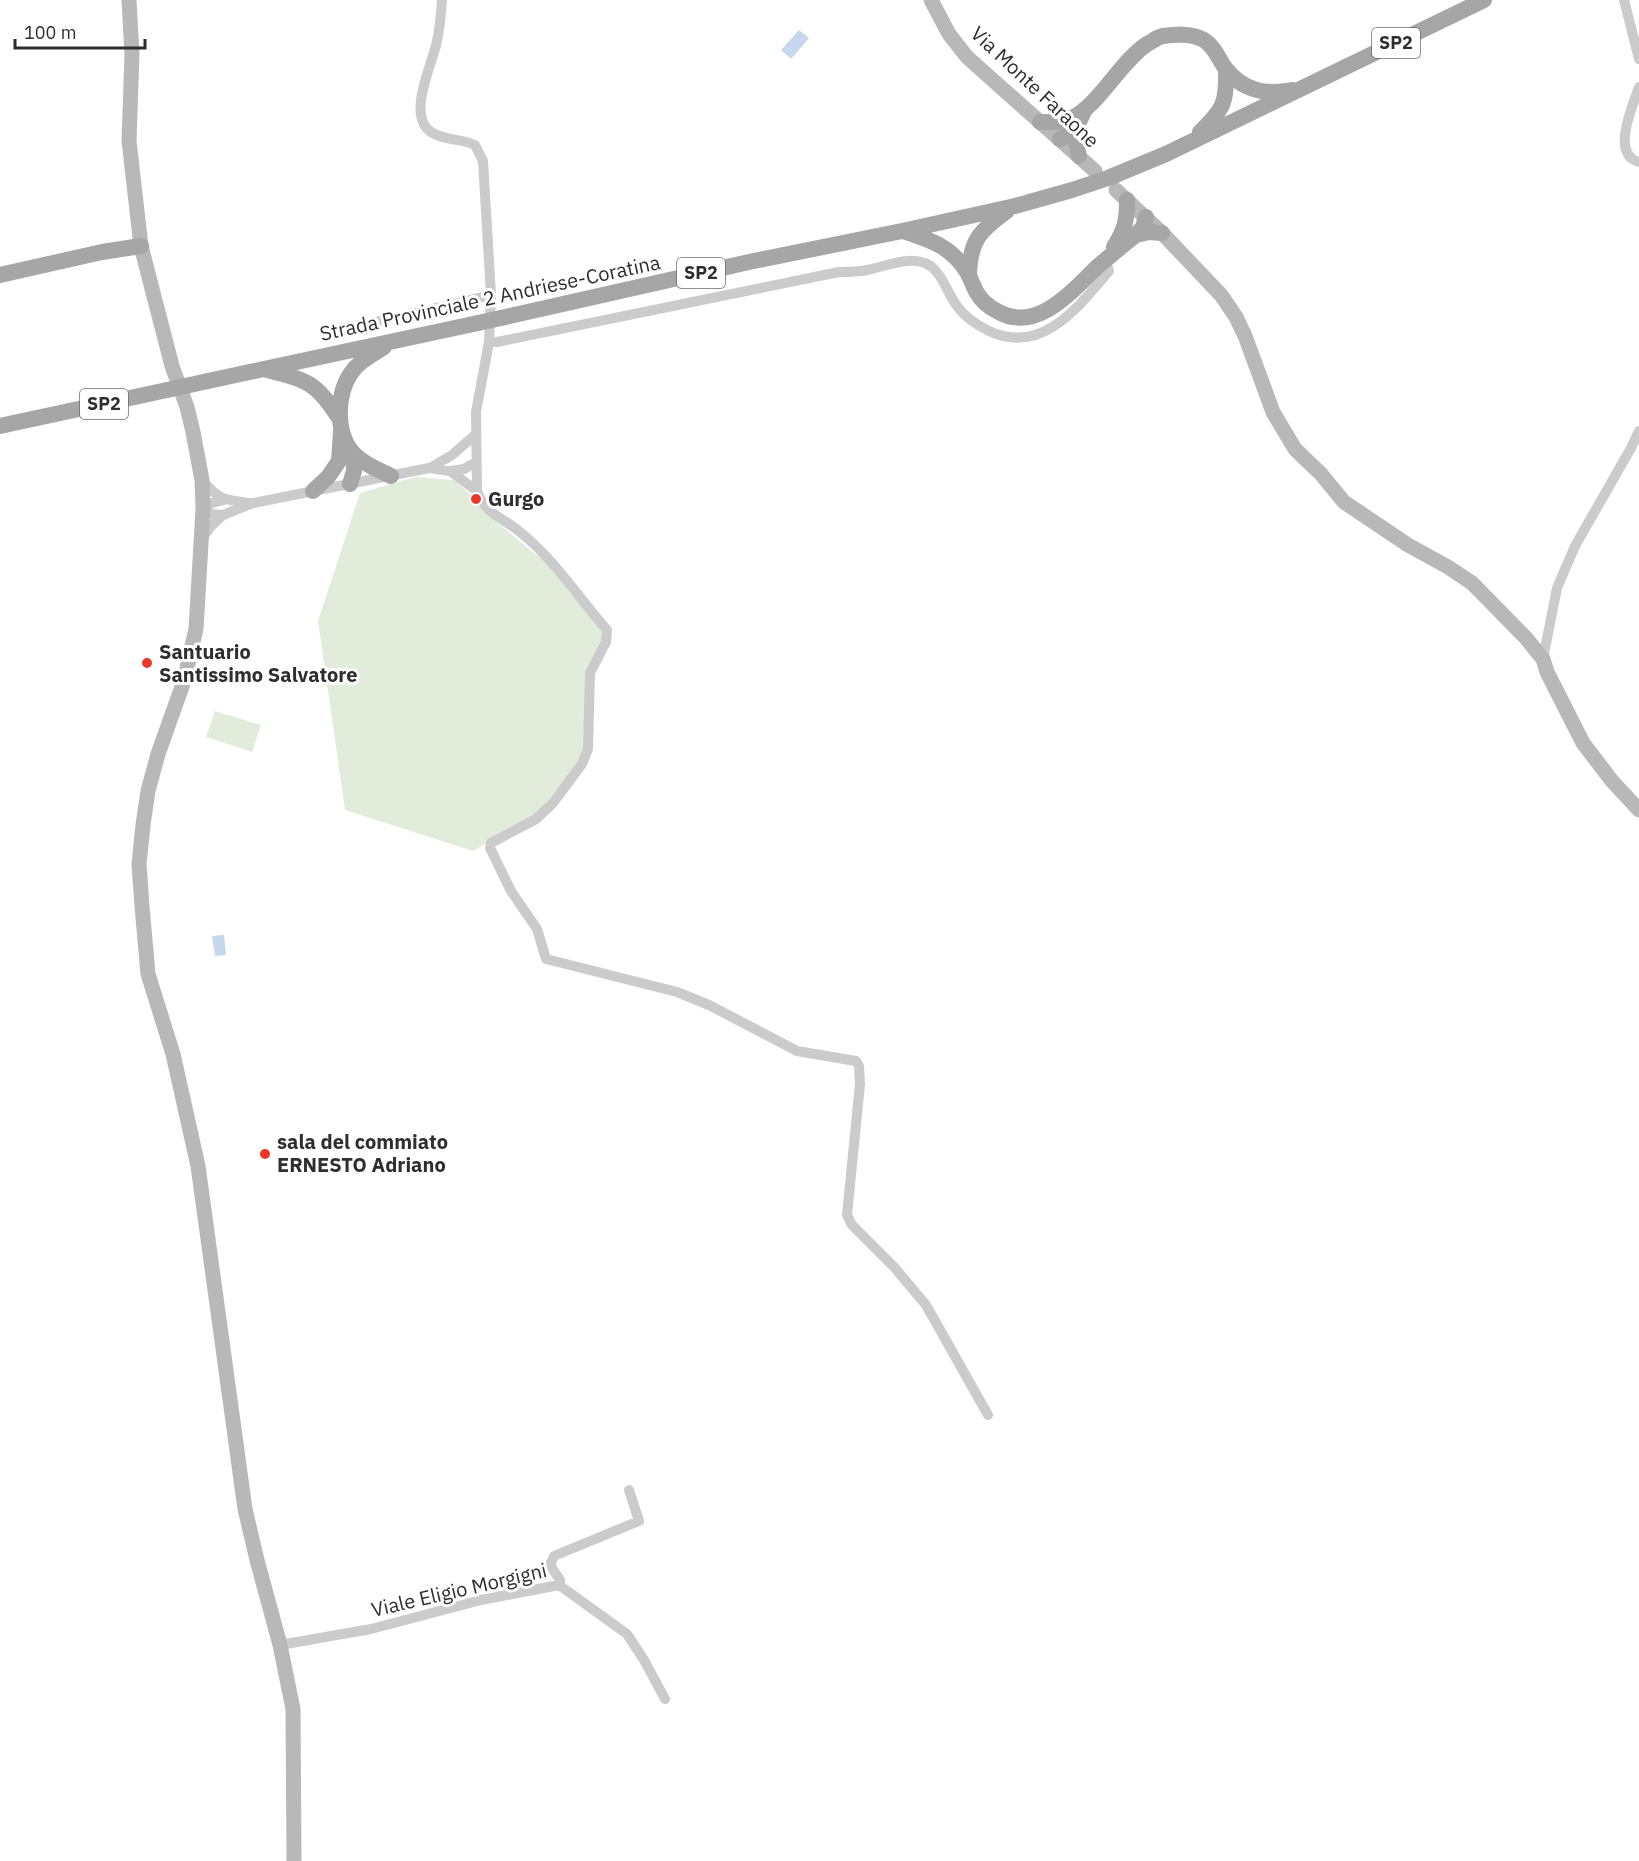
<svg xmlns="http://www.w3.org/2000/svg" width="1639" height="1861" viewBox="0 0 1639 1861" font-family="'IBM Plex Sans',sans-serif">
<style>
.green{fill:#e1ecdb}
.water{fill:#c6d8ed}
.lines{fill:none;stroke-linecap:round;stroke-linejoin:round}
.street{stroke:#cbcbcb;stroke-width:10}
.secondary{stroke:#b8b8b8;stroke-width:15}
.primary{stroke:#a6a6a6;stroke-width:16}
.primary-bridge{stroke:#a6a6a6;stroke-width:16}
.poi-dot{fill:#ec3629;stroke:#fff;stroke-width:2}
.labels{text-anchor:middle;stroke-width:6;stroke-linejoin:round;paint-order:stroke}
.shield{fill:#fff;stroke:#6d6d6d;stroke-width:1.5}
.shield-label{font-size:18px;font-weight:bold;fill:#2e2e2e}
.street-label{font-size:20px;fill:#2e2e2e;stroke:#fff}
.poi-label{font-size:20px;font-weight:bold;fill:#2e2e2e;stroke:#fff;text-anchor:start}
</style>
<rect width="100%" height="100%" fill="#fff"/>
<!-- green -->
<path class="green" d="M415,477L454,480L476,499L483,511L556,571L603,631L602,642L586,674L584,748L580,762L536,815L473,851L345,810L318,621L360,493Z
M215,711L261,725L252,752L206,737Z"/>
<!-- water -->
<path class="water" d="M799,30L809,38L791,59L781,50Z
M224,935L226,955L215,956L212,936Z"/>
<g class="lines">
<!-- street -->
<path class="street" d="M442,0C441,14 440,28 437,41C433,63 406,115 431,132C444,141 461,138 475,145L483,161L491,295L489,342L476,412L477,491C485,514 502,517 520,532C555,560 578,597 607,630L606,642L590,673L588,749L582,764L553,803L536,819L491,843L490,848L511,891L537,929L546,959L677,992L709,1005L797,1051L856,1061L859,1066L860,1084L847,1215L852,1225L895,1268L926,1305L988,1415
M1624,0L1639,59
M1639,87C1633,105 1610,155 1639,162
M345,329L491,295
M489,342H497L839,272C848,272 858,272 867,270C884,267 908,256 925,263C941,269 947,293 957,306C965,318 977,325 989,331C1042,356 1079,306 1109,271L1105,260
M430,468L452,455L475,435
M450,471L464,469L475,463
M202,480C219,500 224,500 249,503
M223,515L211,514L203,509L212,503L224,500
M203,537L212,525L223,515L253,503L429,468L450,471L477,491
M1543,659L1557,588L1575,546L1631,448L1639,431
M559,1585L560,1580L550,1565L554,1556L639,1521L629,1490
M280,1645L371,1629L481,1600L559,1585L627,1634L644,1660L665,1699"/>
<!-- secondary -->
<path class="secondary" d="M129,0L132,54L129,141L141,246L172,366L187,407L193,432L202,480L203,509L196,629L184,681L158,754L148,791L143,825L139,864L142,906L148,974L173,1054L198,1166L245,1509L257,1560L280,1645L293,1709L294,1861
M931,0L949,34L967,57L1095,171
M1116,190L1162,233L1221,295L1236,317L1245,336L1273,412L1295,449L1321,474L1344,502L1408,545L1448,567L1472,583L1526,638L1543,659L1547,672L1583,743L1612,781L1639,810"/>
<!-- primary -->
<path class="primary" d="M1040,122C1051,122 1062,123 1072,118C1098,106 1121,61 1147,44C1153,41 1157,37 1163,36C1177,34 1192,33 1204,40C1215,47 1219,60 1226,69C1243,91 1266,95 1292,90
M1075,129L1076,143L1079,156
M1200,132C1224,109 1227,102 1226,69
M1060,139C1075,133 1079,123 1085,109
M903,231C930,240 951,246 967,272C971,279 973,286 977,293C981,300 989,307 997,311C1036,334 1071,292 1097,267C1110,256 1123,245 1136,235L1143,227L1146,217
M1136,235L1149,232L1162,233
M1114,247C1125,229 1127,221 1127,200
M0,275L102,252L141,246
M969,275C970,241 979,231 1007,211
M501,318L749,262L902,231L1015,206L1072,190L1108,178L1166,154L1484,0
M384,347C372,355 359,361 351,373C336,395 335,435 355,455C365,465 379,470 391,476
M267,370C307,380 316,382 339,418
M208,381L478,323
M0,426L167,390
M350,484L354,471V454
M313,491L328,477L339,461L341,431"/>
<!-- primary-bridge -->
<path class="primary-bridge" d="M478,323L501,318
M167,390L208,381"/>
</g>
<!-- markers -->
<g class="poi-dot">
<circle cx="476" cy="499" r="6"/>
<circle cx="147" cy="663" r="6"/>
<circle cx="265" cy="1154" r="6"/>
</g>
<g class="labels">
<!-- shield labels -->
<g class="shield">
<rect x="1372" y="28" width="48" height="30" rx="4.5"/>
<rect x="677" y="258" width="48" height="30" rx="4.5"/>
<rect x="80" y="389" width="48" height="30" rx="4.5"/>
</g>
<g class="shield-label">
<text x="1396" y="49">SP2</text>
<text x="701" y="279">SP2</text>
<text x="104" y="410">SP2</text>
</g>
<!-- street labels -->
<g class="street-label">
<text transform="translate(1035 87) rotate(43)" y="7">Via Monte Faraone</text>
<text transform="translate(490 298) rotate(-12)" y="7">Strada Provinciale 2 Andriese-Coratina</text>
<text transform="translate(459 1590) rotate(-13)" y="7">Viale Eligio Morgigni</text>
</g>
<!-- poi labels -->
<g class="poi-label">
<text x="488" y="506">Gurgo</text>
<text x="159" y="659">Santuario<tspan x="159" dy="23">Santissimo Salvatore</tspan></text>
<text x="277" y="1149">sala del commiato<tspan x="277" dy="23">ERNESTO Adriano</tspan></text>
</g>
</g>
<!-- scale -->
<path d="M15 39v9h130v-9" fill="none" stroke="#2e2e2e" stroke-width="3"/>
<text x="24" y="39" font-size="18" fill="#2e2e2e" stroke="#ffffff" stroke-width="4.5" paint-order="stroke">100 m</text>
</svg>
